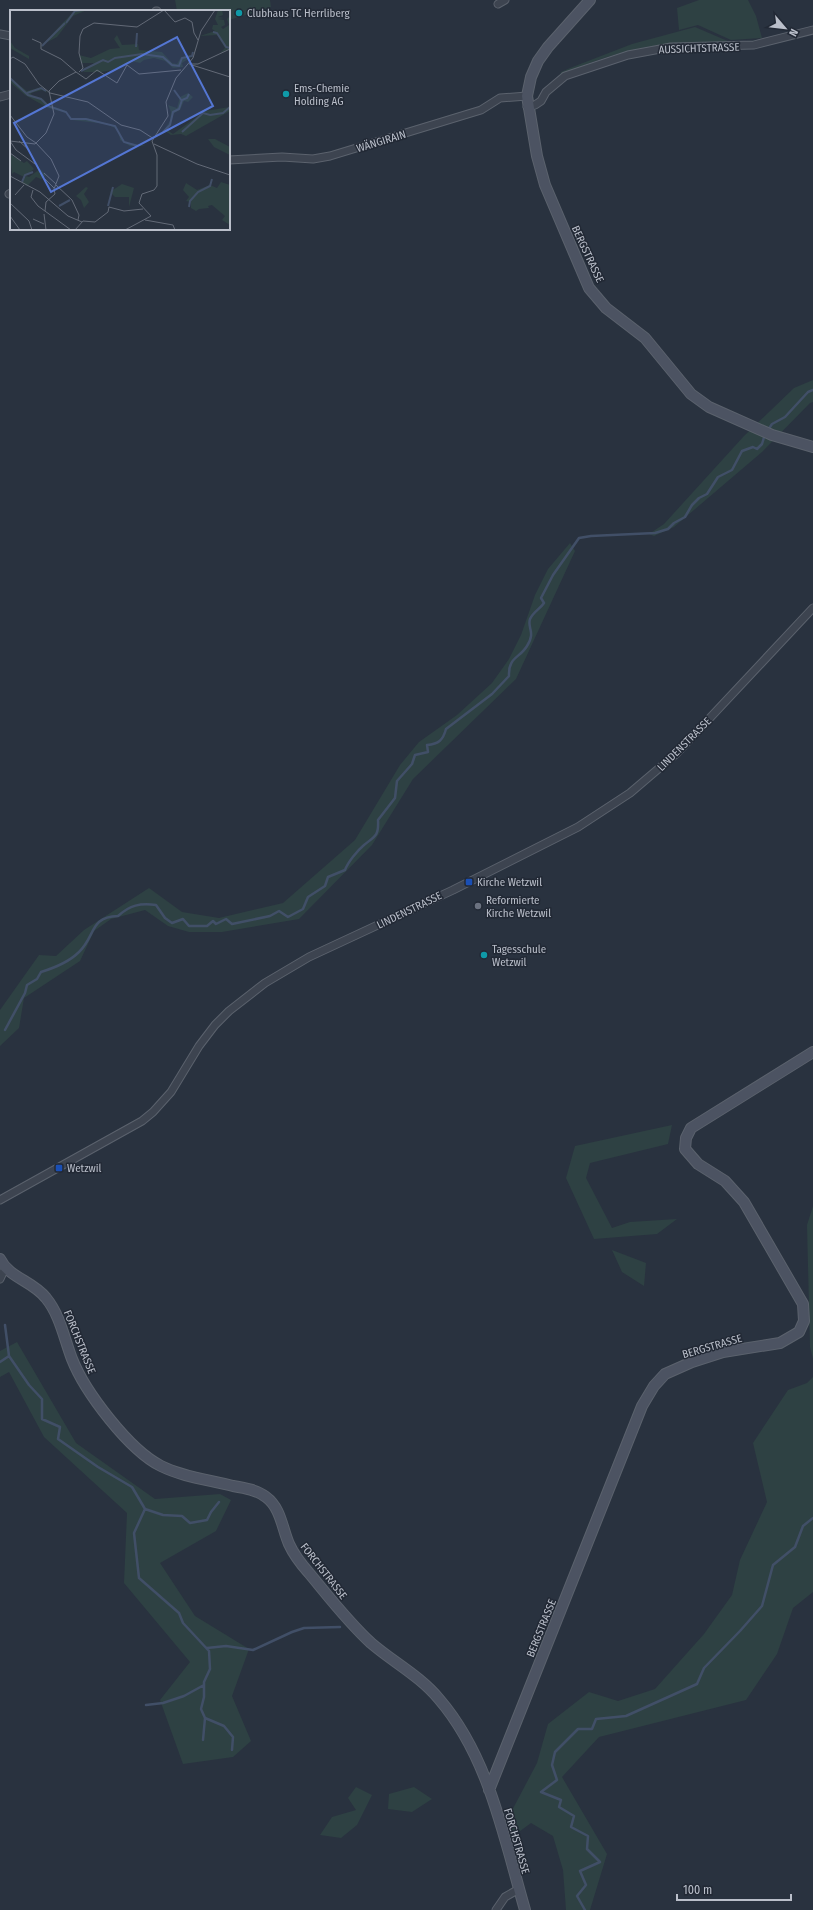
<svg xmlns="http://www.w3.org/2000/svg" width="813" height="1910" viewBox="0 0 813 1910" font-family="'Fira Sans Condensed',sans-serif">
<style>
.green{fill:#2e4143}
.lines{fill:none;stroke-linecap:round;stroke-linejoin:round}
.stream{stroke:#414f67;stroke-width:2.5}
.street-casing{stroke:#5b626d;stroke-width:9}
.secondary-casing{stroke:#5b626d;stroke-width:12}
.street{stroke:#3d4450;stroke-width:7}
.secondary{stroke:#4c5362;stroke-width:10}
.culture-dot{fill:#0f9aa8;stroke:#222935;stroke-width:1.5}
.transit-dot{fill:#1a4fb4;stroke:#222935;stroke-width:1.5}
.worship-dot{fill:#6b7280;stroke:#222935;stroke-width:1.5}
.labels{text-anchor:middle;stroke-width:3;stroke-linejoin:round;paint-order:stroke}
.poi-label{font-size:11px;fill:#babfca;stroke:#222935;text-anchor:start}
.street-label{font-size:11px;fill:#babfca;stroke:#222935}
.inset-river{fill:none;stroke:#414f67;stroke-width:2}
.inset-road{fill:none;stroke:#636a77;stroke-width:1}
.view{fill:#5476d3;fill-opacity:0.15;stroke:#5476d3;stroke-width:2}
.inset-edge{fill:none;stroke:#babfca;stroke-width:2}
</style>
<rect width="100%" height="100%" fill="#29323f"/>
<!-- green -->
<path class="green" d="M175,0H270L271,7L229,20V11H177Z
M699,0H748L756,16L762,38L731,40L698,25L679,30L677,8Z
M695,27L730,42L763,40C734,44 706,42 678,43C638,46 596,58 560,76L561,72L570,68L632,44Z
M813,380V402L810,403L762,452L674,527L654,536L649,534L664,524L744,436L794,388Z
M570,543L575,551L516,679L413,779L372,845L299,919L222,932H189L168,926L145,910L111,919L94,931L80,961L24,998L19,1028L0,1046V1010L39,955L56,956L84,930L149,888L182,912L219,918L283,903L355,840L400,765L419,742L457,715L492,683L509,659L521,635L535,595L548,569Z
M672,1125L668,1144L590,1163L586,1178L612,1228L630,1222L677,1219L657,1234L594,1239L566,1178L575,1146Z
M813,1206V1359L810,1347L807,1225Z
M612,1250L646,1263L644,1286L622,1272Z
M17,1342L76,1443L155,1499L220,1494L231,1500L216,1531L160,1563L195,1616L249,1649L232,1696L251,1741L233,1757L183,1764L160,1700L190,1662L124,1583L127,1513L44,1437L9,1372L0,1377V1351Z
M813,1377V1592L793,1608L777,1654L746,1700L599,1737L562,1777L607,1854L590,1910H566L563,1870L553,1836L531,1823L512,1837L508,1818L537,1763L548,1724L589,1692L618,1701L655,1689L704,1634L732,1595L740,1560L767,1502L753,1443L788,1390L807,1383Z
M356,1787L372,1795L357,1825L341,1838L320,1835L332,1817L356,1810L348,1798Z
M414,1787L432,1799L412,1812L388,1809L389,1794Z"/>
<g class="lines">
<!-- stream -->
<path class="stream" d="M768,430L772,424L785,417L808,392L813,390
M5,1030L25,993L27,985L37,979L41,972C54,968 69,962 79,952C96,936 89,917 118,916C130,905 140,903 156,905L165,918L172,923L183,919L189,926H207L213,921L216,924L226,919L232,924L270,916L279,911L288,917L303,909L308,897L325,886L328,877L345,870C348,862 357,851 364,845C375,836 379,836 378,820L395,798L397,781L412,764L415,755L428,752L427,745C439,744 443,740 446,729L492,694L509,676C508,657 520,658 527,646C536,632 527,628 530,619C533,612 540,609 544,603L541,598L553,575L579,538L591,536L655,533L668,529L674,523L685,517L692,505L699,498L707,494L718,477L732,470L742,451L753,447L757,449L762,444L765,434
M5,1325L9,1356L29,1385L42,1399V1419L60,1427L58,1439L98,1467L132,1487L145,1509L134,1533L139,1578L179,1613L183,1623L209,1651L210,1669L204,1682V1697L201,1709L205,1718L224,1726L233,1737L232,1750
M0,1362L9,1356
M145,1509L163,1515L182,1516L190,1523L207,1520L211,1512L219,1502
M207,1648L226,1646L253,1650L292,1632L304,1628L340,1627
M146,1705L163,1703L184,1696L204,1685
M203,1740L205,1718
M585,1910L577,1896L586,1885L580,1871L600,1862L587,1849L588,1836L571,1827L574,1816L559,1807L561,1800L541,1792L557,1780L552,1765L555,1752L578,1729H592L596,1719L626,1716L697,1684L704,1668L740,1631L762,1606L773,1565L795,1547L803,1526L813,1518"/>
<defs>
<path id="street" d="M498,4L505,0
M156,11H157
M0,34L11,36
M0,97L11,94
M527,107L535,105L541,101L546,92L565,76L628,55L671,47L754,45L813,30
M229,160L282,157L313,159L330,156L481,110L500,98L527,96
M9,194L11,193
M0,1200L142,1121L153,1112L171,1092L199,1046L215,1025L229,1011L265,983L309,957L453,890L578,827L630,793L677,753L813,608
M0,1279L5,1268
M496,1910L505,1897L519,1889"/>
<path id="secondary" d="M590,0L548,47L538,61L531,77L527,96L537,156L545,185L589,288L606,308L645,338L691,394L709,407L772,435L813,447
M0,1259C9,1278 33,1281 46,1298C60,1315 64,1338 72,1359C85,1392 129,1450 161,1466C183,1477 210,1480 233,1486C245,1488 257,1490 266,1497C281,1508 282,1528 289,1544C294,1555 301,1564 309,1573C329,1597 348,1622 371,1643C393,1662 420,1676 439,1699C489,1757 504,1838 525,1910
M489,1790L642,1406L654,1386L665,1374L692,1362L723,1352L780,1343L799,1332L804,1321L803,1304L744,1202L725,1181L698,1164L685,1149L686,1138L691,1128L813,1052"/>
</defs>
<!-- street casing -->
<use href="#street" class="street-casing"/>
<!-- secondary casing -->
<use href="#secondary" class="secondary-casing"/>
<!-- street -->
<use href="#street" class="street"/>
<!-- secondary -->
<use href="#secondary" class="secondary"/>
</g>
<!-- markers -->
<g class="culture-dot">
<circle cx="239" cy="13" r="4"/>
<circle cx="286" cy="94" r="4"/>
<circle cx="484" cy="955" r="4"/>
</g>
<g class="transit-dot">
<rect x="465" y="878" width="8" height="8" rx="2"/>
<rect x="55" y="1164" width="8" height="8" rx="2"/>
</g>
<circle class="worship-dot" cx="478" cy="906" r="4"/>
<g class="labels">
<!-- poi labels -->
<g class="poi-label">
<text x="247" y="17">Clubhaus TC Herrliberg</text>
<text x="294" y="92">Ems-Chemie<tspan x="294" dy="13">Holding AG</tspan></text>
<text x="477" y="886">Kirche Wetzwil</text>
<text x="486" y="904">Reformierte<tspan x="486" dy="13">Kirche Wetzwil</tspan></text>
<text x="492" y="953">Tagesschule<tspan x="492" dy="13">Wetzwil</tspan></text>
<text x="67" y="1172">Wetzwil</text>
</g>
<!-- street labels -->
<g class="street-label">
<text transform="translate(699 48) rotate(-2)" y="4">AUSSICHTSTRASSE</text>
<text transform="translate(381 141) rotate(-17)" y="4">WÄNGIRAIN</text>
<text transform="translate(588 254) rotate(65)" y="4">BERGSTRASSE</text>
<text transform="translate(684 744) rotate(-45)" y="4">LINDENSTRASSE</text>
<text transform="translate(409 910) rotate(-26)" y="4">LINDENSTRASSE</text>
<text transform="translate(80 1342) rotate(68)" y="4">FORCHSTRASSE</text>
<text transform="translate(712 1346) rotate(-16)" y="4">BERGSTRASSE</text>
<text transform="translate(324 1571) rotate(52)" y="4">FORCHSTRASSE</text>
<text transform="translate(541 1628) rotate(-68)" y="4">BERGSTRASSE</text>
<text transform="translate(517 1841) rotate(74)" y="4">FORCHSTRASSE</text>
</g>
</g>
<!-- overview -->
<g transform="translate(10 10)">
<rect width="220" height="220" fill="#29323f"/>
<path d="M65,0H77L63,6L47,27L32,35ZM208,0H212L213,5L208,7L214,8L208,9L214,10L215,15L211,17L213,19L219,15L217,9L220,6V39L210,43L215,38L207,25L190,26L205,21L202,19L203,15H208L205,9ZM107,25L112,35L128,34L129,40L152,42L162,53L167,54L171,47L183,45L187,31L183,46L172,53L173,57L163,58L155,51L144,48L134,50L130,53L121,51L109,59L91,62H73L84,53H71L69,45L81,48L100,39L110,38L104,29ZM0,31L5,38L19,46V49L0,38ZM0,68L17,81L32,77L38,83L32,80L21,83L22,86L33,89L39,95L56,101L57,103L38,98L15,85L1,73ZM178,83L183,87L178,92L174,91L170,100L164,103L157,120L163,124L195,101L220,97V101L176,126L171,124L161,125L154,120L160,111L161,102L158,95L167,98L170,87ZM76,108L106,116L114,132L136,136H120L110,130L109,122L105,118L96,114L62,110ZM198,129H205L220,137V145L204,137ZM0,144L14,153L17,151L24,159L14,167L4,162L2,164ZM30,159L36,165L31,169L26,167L17,176L12,172L16,166L19,167ZM211,172L220,175V215L212,210L215,206L202,195L198,196L199,198L189,199L186,201L181,198V192L176,191L179,187L173,180L176,173L187,180L200,175L207,178ZM112,174L124,178L119,197V187H105L100,182ZM76,177L78,178L74,184L79,192L74,198L71,190L66,186Z" fill="#2e4143"/>
<path class="inset-river" d="M56,13L65,1L72,0M203,22L207,23L216,37L220,38M32,36L55,13M126,37L127,23M71,61L93,50L98,52L105,48L132,44L153,47L162,55L169,56L172,48L182,46L183,42M0,68L18,85L31,89L38,96L56,102L61,109H76L105,116L114,132L128,136M164,80L172,91M17,83L31,78L36,81M153,122L160,115L163,102L169,99L172,90L177,88L179,84M172,122L193,103L200,105L213,103L220,97M12,172L15,165L23,162M49,196L60,190M98,196L103,177M179,197L180,191L188,182L200,176L202,169"/>
<path class="inset-road" d="M22,29L31,33V39L51,49L66,62M0,49L3,47L15,54L29,74L40,83L78,92L111,115L130,120L144,129M179,54H188L220,39M182,55L220,67M69,62L73,58L69,43L70,26L73,19L84,13L127,17L154,0L165,12L175,8L182,12L184,23L188,30M0,105L17,127L26,133M9,131L19,140M26,133L41,149L49,166L44,179L45,184L36,192L35,201M144,134L187,154L220,165M0,143L11,151M25,154L6,140L0,131L25,134L36,123L44,104L39,81L49,71L66,62L76,69L87,60L107,73L117,55L129,64L171,60M34,163L46,174M0,166L30,182L58,206L72,212M35,169L44,178M46,175L62,190L69,205L68,210M23,180L21,187L28,196L61,220M5,185L14,175M0,193L19,211L22,220M34,204L36,220M0,206L10,220M23,209L34,214M135,210L163,215L165,220M65,220L73,211L85,212L98,202L99,197L114,201L133,199M115,220L141,206L129,193L132,184L144,180L147,176V145L142,131L158,106L156,92L166,68L183,48L191,21L205,0"/>
<path class="view" d="M167,27L203,96L41,182L4,113Z"/>
<rect width="220" height="220" class="inset-edge"/>
</g>
<!-- north arrow -->
<g transform="translate(785 28) rotate(118)" stroke="#222935" stroke-width="3" paint-order="stroke">
<path d="M0-3L7 15L0 10L-7 15Z" fill="#babfca"/>
<text y="-6" font-size="11" font-weight="bold" text-anchor="middle" fill="#babfca">N</text>
</g>
<!-- scale -->
<path d="M677 1894v6h114v-6" fill="none" stroke="#babfca" stroke-width="2"/>
<text x="683" y="1894" font-size="12" fill="#babfca" stroke="#222935" stroke-width="3" paint-order="stroke">100 m</text>
</svg>
